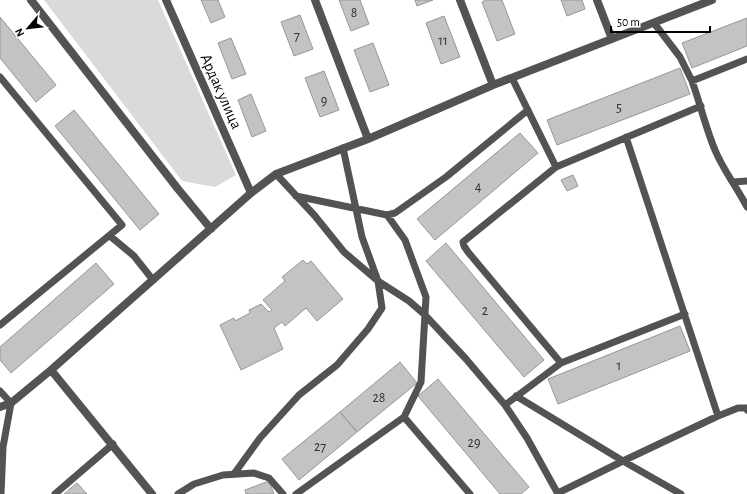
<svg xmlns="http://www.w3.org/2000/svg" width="747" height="494" viewBox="0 0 747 494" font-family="'Alegreya Sans',sans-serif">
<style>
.green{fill:#dadada}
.building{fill:#c3c3c3;stroke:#979797}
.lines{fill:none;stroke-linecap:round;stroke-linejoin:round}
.lane{stroke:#535353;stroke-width:7}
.street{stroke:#535353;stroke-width:8}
.labels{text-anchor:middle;stroke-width:3.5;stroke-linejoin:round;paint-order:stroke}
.number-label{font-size:14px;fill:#313131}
.street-label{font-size:16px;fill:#000;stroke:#fff}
</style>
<rect width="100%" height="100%" fill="#fff"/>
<!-- green -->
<path class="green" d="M44,0H158L236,175L215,187L182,181Z"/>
<!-- building -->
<path class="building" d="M201,0H218L225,17L211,23Z
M339,0H360L369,24L351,31Z
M415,0H433L417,6Z
M486,0H502L515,34L497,41L482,2Z
M561,0H582L585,9L567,16Z
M300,15L313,49L294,56L281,22Z
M444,16L460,57L441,64L426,23Z
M0,17L56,85L36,102L0,58Z
M747,18V46L692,68L682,43Z
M231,38L246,74L232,79L218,43Z
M373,43L389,85L370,92L354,50Z
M680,68L690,94L557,145L547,120Z
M324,71L339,110L320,117L305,78Z
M251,94L266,131L252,137L238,100Z
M74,110L159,214L140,230L55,126Z
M520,133L538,153L435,240L417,219Z
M573,175L578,186L567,191L561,180Z
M446,243L544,360L524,377L426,261Z
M303,260L307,264L311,261L343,299L317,321L306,308L285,326L282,322L274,328L283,349L241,370L220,325L234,318L235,321L250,313L249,310L261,304L269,312L272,310L263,300L285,281L282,277Z
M96,263L114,284L11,373L0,360V347Z
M680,326L690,351L558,404L548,379Z
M400,362L417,383L357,432L340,412Z
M438,379L529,487L521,494H500L418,396Z
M340,412L357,432L299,480L282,459Z
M269,481L274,494H246L245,490Z
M77,483L87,494H64Z"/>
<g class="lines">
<!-- lane -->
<path class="lane" d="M654,23L680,57L692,81
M747,59L692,81C700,103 706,129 715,150C723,170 737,187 747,207
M0,77L122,225L0,325
M626,137L718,416
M556,167L701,106
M276,174L315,216L344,252L378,281L409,301L424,314L466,359L505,405L527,438L558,494
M733,182L747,181
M296,196L387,215L395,213L446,177L528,110
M387,215L405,240L426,297L421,382L404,417
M110,236L134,256L153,280
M561,363L685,314
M0,391L11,403L3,447L1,494
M516,396L623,461L718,416L738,408H746L747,410
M505,405L561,363L468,252L464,246L463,242L556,167L512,78
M234,474L260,438L299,395L337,365L368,329L382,308L378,281L362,237L343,148
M558,493L623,461L681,494
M55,494L113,444
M178,494L194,484L223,475L254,473L269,478L283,494
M296,494L404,417L470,494"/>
<!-- street -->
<path class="street" d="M31,0L178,189L211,229
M166,0L251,193
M315,0L368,139
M460,0L493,85
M597,0L612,39
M0,407L11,403L51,370
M152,494L51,370L251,193L276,174L368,139L493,85L712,0"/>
</g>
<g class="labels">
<!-- number labels -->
<g class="number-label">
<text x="354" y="17">8</text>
<text x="297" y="40">7</text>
<text x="443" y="45">11</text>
<text x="324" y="105">9</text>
<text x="619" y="112">5</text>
<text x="478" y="191">4</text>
<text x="485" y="315">2</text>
<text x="619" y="370">1</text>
<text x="379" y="402">28</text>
<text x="474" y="447">29</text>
<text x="320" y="451">27</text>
</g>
<!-- street labels -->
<g class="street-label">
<text transform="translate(222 91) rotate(66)" y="6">Ардак улица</text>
</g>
</g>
<!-- north arrow -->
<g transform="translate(28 28) rotate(242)" stroke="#ffffff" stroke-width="3" paint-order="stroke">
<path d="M0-3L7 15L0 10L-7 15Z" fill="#000000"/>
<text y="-6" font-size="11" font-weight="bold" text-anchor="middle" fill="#000000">N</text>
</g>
<!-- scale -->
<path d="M611 26v6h99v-6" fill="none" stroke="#000000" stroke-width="2"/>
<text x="617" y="26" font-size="12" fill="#000000" stroke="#ffffff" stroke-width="3" paint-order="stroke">50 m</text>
</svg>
